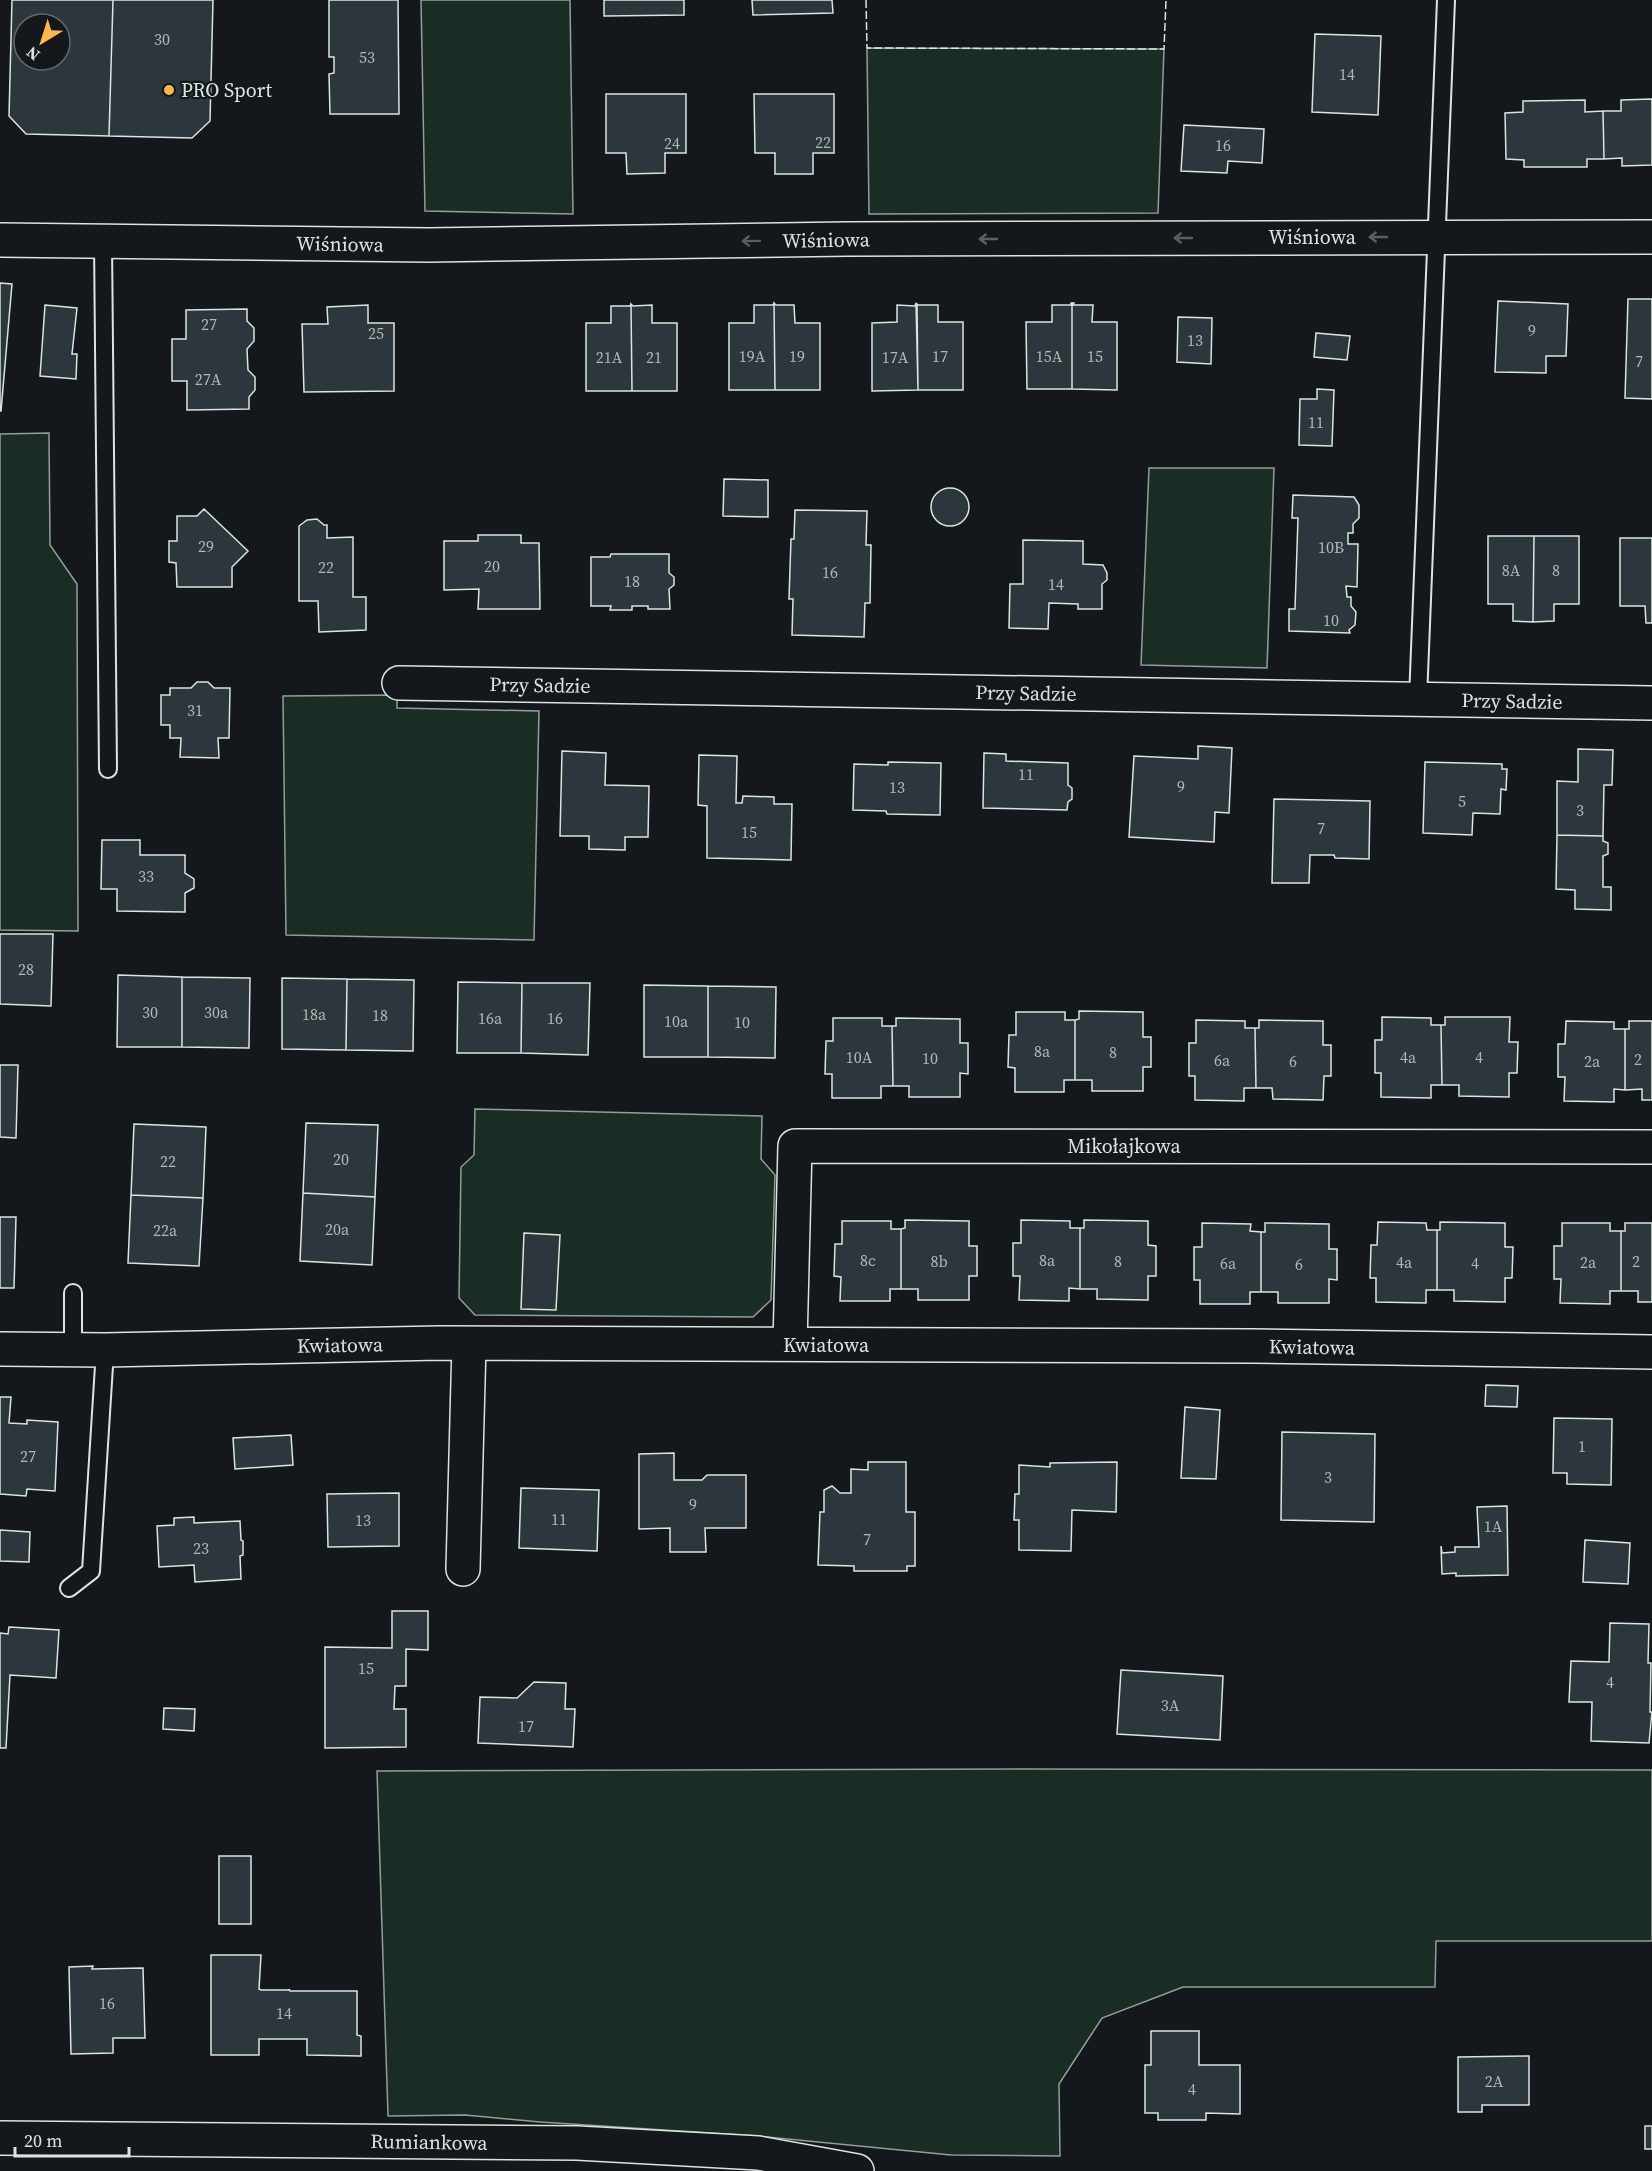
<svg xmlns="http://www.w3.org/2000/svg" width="1652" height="2171" viewBox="0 0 1652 2171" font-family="'Source Serif 4',serif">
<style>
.green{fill:#1a2d24;stroke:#939e99;stroke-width:1.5}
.building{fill:#2c363c;stroke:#d8e6dc;stroke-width:1.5;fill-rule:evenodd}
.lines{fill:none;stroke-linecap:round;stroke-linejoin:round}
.lane-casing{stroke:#d8e6dc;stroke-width:20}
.street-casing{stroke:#d8e6dc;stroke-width:36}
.lane{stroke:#14181c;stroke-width:16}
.street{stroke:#14181c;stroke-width:33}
.fence{stroke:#d8e6dc;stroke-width:1.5;stroke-dasharray:8 3;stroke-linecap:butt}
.oneway{stroke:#59605f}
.poi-dot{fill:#ffb74d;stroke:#14181c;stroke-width:2}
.labels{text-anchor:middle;stroke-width:4.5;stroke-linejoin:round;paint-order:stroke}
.number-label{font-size:16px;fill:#adbab4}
.poi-label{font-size:20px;fill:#d8e6dc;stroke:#14181c;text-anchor:start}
.street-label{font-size:20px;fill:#d8e6dc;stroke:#14181c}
</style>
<rect width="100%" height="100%" fill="#14181c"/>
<!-- green -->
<path class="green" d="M421,0H570L573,214L425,211Z
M867,48L1164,49L1158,213L869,214Z
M49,433L50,545L77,584L78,931L0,930V434Z
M1149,468H1274L1267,668L1141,665Z
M397,695V708L539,711L534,940L286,935L283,696Z
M475,1109L762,1116L761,1159L775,1175L771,1300L753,1317L475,1315L459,1298L461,1167L474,1155Z
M1030,1769L1652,1770V1941H1436L1435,1987H1183L1102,2018L1059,2084L1060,2156L951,2155L757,2136L540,2122L465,2115L388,2116L377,1771Z"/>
<!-- building -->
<path class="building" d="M12,0H113L109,136L26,134L9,116ZM24,24H60V60H24Z
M113,0H213L210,121L192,138L109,136Z
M329,0H398L399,114H330L329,74L334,73V57H329Z
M604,0H684V15L604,16Z
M752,0H832L833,13L753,15Z
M1315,34L1381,36L1378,115L1312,112Z
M606,94H686V153H665V173L627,174L626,153H606Z
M754,94H834V153H813V174H775V153H755Z
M1652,99V165L1622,166V158L1604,159L1603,111H1621V100Z
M1585,100V112L1603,111L1604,159H1587V167H1524V160L1506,159L1505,113L1523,112V101Z
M1184,125L1264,129L1262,163L1228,161L1227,173L1181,171Z
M0,283L12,284L1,411H0Z
M1628,299H1652V399L1625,398Z
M1498,301L1568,304L1566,356H1546V373L1495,372Z
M774,303L775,390H729V323H754V305H773Z
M774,303L776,305H794L795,323H820V390H775Z
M916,303L918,390L872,391V323L897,322V305L915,306Z
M1071,303H1072V389H1027L1026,322H1052V305H1071Z
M1072,303H1074L1073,305H1093L1092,322H1117V390L1072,389Z
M631,304L632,391H586V323H611V306H630Z
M631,304L633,306L652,305V323H677V391H632Z
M917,304L918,305H938V322H963V390H918Z
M45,305L77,308L72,354H77L76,379L40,376Z
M368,305V323H394V391L304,392L302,324H328L327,307Z
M247,309V321L254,328V341L247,349L248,370L255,377V390L249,397V409L187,410V381H172V339H186V310Z
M1178,317L1212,318L1211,364L1177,362Z
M1316,333L1350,336L1347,360L1314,357Z
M1317,389L1334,390L1332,446L1299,445L1300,399H1317Z
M724,479L768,480V517L723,516Z
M931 507a19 19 0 1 1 38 0a19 19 0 1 1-38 0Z
M1293,495L1354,497L1359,505V518L1353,524V533H1348V544H1358L1357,587L1346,586L1347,597H1351V606L1356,612L1355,625L1349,630L1350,633L1289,631V609H1295L1298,518H1292Z
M204,509L248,551L232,567V587H177L176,563L169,562V541H177V516H197Z
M795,510L867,511L866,545H871L870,603H865L864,637L792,635L793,599H789L791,539H794Z
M317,519L324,525H327V538L353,537V597H366V630L319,632L318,601H299V526L307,520Z
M478,535H521V543H539L540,609H478L479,589L444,590V541H478Z
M1488,536H1534L1533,622L1513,621V604H1488Z
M1534,536H1579V604H1554V621L1533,622Z
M1620,538H1652V623H1646L1645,606H1620Z
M1023,540L1083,541V564L1103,565L1107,573V580L1102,584V609H1078V604L1049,603L1048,629L1009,628L1010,584H1023Z
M611,554H669V573L674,577V585L669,589L670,609H648V606H632V610H610L611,606H591V557H610Z
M197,682H208L214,688H230L229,738H218L219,758L180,757L181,738H170V725H161V695H170V688H191Z
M1198,746L1232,748L1229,813L1215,812L1214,842L1129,837L1134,756L1198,759Z
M1578,749L1613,750L1612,785H1604L1603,836L1557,835V781L1578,782Z
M562,751L606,753L605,785L649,786L648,837H625V850L589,849V836H560Z
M984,753L1006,754V761L1068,763V785L1072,788V799L1068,802L1067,810L983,808Z
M699,755L737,756L736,803H742L743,796L774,797V804H792L791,860L707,858V806L698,805Z
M888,762L941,763L940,815L887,814L886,811L853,810L854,764L888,765Z
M1425,762L1502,764V769H1507L1506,790L1501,789L1500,814L1473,813L1472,835L1423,833Z
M1274,799L1370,801L1369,859L1335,858L1334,855H1310L1309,883H1272Z
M1557,835L1603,836V841L1608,843V854L1603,856V887H1611V910L1575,909V890L1556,889Z
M102,840H140V855H185V873L194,879V888L185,893V912L117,911V889H101Z
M0,934H53L51,1006L0,1004Z
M118,975L182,977V1047H117Z
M182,977L250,978L249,1048L182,1047Z
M282,978L347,979L346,1050L282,1049Z
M347,979L414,980L413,1051L346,1050Z
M458,982L522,983L521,1053H457Z
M522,983H590L588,1055L521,1053Z
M644,985L708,986V1057H644Z
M708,986L776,987L775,1058L708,1057Z
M1079,1011L1143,1012V1037H1151V1067H1143V1091H1092V1080H1075V1020L1079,1019Z
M1016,1012H1065V1020H1075V1080H1064V1092H1015V1068L1008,1067L1009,1035H1016Z
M1382,1017L1431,1018V1025H1441L1442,1085H1431V1098L1381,1097V1073H1375V1040H1382Z
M1445,1017H1510L1509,1042H1518L1517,1073H1509V1097L1459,1096V1085H1442L1441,1025H1445Z
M833,1018H882V1026H892L893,1086H881V1098H832V1074H825L826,1041H833Z
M896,1018L960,1019V1043H968V1074L960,1073V1097H909V1086H893L892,1026H896Z
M1196,1020L1245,1021V1028H1255L1256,1088H1244V1101L1195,1100V1076H1189V1043H1196Z
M1259,1020L1323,1021V1045H1331V1076H1324L1323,1100L1273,1099L1272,1088H1256L1255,1028H1259Z
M1566,1021L1614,1022V1029H1625V1090L1614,1089V1102L1564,1101L1565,1077H1558V1044H1565Z
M1629,1021H1652V1100H1642V1089L1625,1090V1029H1629Z
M0,1065H18L16,1138L0,1137Z
M306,1123L378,1125L375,1197L303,1193Z
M134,1124L206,1127L203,1198L131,1195Z
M303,1193L375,1197L372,1265L300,1261Z
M131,1195L203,1198L199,1266L128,1263Z
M0,1217H16L14,1288H0Z
M905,1220L969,1221V1246H977V1276H969V1300H918V1289H901V1229L905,1228Z
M1021,1220L1070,1221V1228H1080V1289L1069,1288V1301L1019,1300L1020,1276H1013V1243H1021Z
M1084,1220L1148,1221V1245L1156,1246V1276H1148V1300L1097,1299V1289H1080V1228H1084Z
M842,1221H891V1229H901V1289H890V1301H840L841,1277L834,1276L835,1244H842Z
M1378,1222L1426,1223L1427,1230H1437V1290H1426V1303L1376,1302V1278H1370L1371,1245H1377Z
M1440,1222L1505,1223V1247H1513L1512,1278H1505V1302L1454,1301V1290H1437V1230H1440Z
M1202,1223L1251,1224L1250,1231L1261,1232V1292H1250V1304H1200V1280H1194V1247H1202Z
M1265,1223L1329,1224V1249H1337V1280L1329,1279V1303H1278V1292H1261V1232H1265Z
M1562,1223H1610V1231H1621V1291H1610V1304L1560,1303L1561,1279H1554V1246H1562Z
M1625,1223H1652V1302H1638V1291H1621V1231H1625Z
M524,1233L560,1235L556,1310L521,1309Z
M1486,1385L1518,1386L1517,1407L1485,1406Z
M0,1397H11L9,1423L27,1424V1420L58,1422L55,1491L27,1489L26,1496L0,1494Z
M1185,1407L1220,1410L1216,1479L1181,1478Z
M1554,1418L1612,1419L1611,1485L1567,1484V1473H1553Z
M1282,1432L1375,1434L1374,1522L1281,1520Z
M291,1435L293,1465L235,1469L233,1438Z
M674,1453V1480H702L707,1475H746V1528H705L706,1552H670V1528L639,1529V1454Z
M868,1462H906V1512H915V1566H907V1571H854V1566L818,1565L820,1512H824V1490L832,1486L840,1493H851V1469L868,1470Z
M1117,1462L1116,1512L1072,1510L1071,1551L1019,1550V1520H1014L1015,1494H1019V1465L1050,1467V1463Z
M521,1488L599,1490L597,1551L519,1548Z
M399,1493V1546L328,1547L327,1494Z
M1507,1506L1508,1575L1456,1576V1573L1442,1574L1441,1546L1442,1553L1455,1552V1547H1479L1477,1507Z
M194,1517V1523L240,1521L241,1540L243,1541V1555L240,1556L241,1579L195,1582L194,1565L159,1567L157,1526L174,1525V1518Z
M0,1530L30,1532L29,1562L0,1561Z
M1585,1540L1630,1543L1628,1584L1583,1582Z
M392,1611H428V1650L406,1649V1686H395L394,1709H406V1747L325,1748V1647L392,1648Z
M1610,1623L1649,1624L1648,1663H1651L1650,1712H1652L1649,1743L1591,1741L1592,1702H1569L1571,1661L1609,1662Z
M9,1627L59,1630L56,1678L10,1675L6,1748H0V1633L8,1634Z
M1121,1670L1223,1676L1220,1740L1117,1734Z
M534,1682L566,1683L565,1709H575L573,1747L478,1743L480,1697L517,1698Z
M164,1708L195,1709L194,1731L163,1729Z
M219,1856H251V1924H219Z
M211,1955H261L259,1989L261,1990H289V1989L290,1991H357V2035L361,2036V2056L307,2055V2039H259V2055H211Z
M93,1966L92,1969L143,1968L145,2038H113V2053L71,2054L69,1967Z
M1151,2031H1199V2065H1240V2114L1206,2113V2120H1158V2113H1145V2065H1151Z
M1529,2056V2105H1482V2112H1458V2057Z
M1645,2126H1652V2149H1645Z"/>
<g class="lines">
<defs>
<path id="lane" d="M103,241L108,769
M1418,699L1446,0
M73,1349V1293
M69,1588L91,1571L105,1350"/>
<path id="street" d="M0,240L429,245L847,239L1652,237
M399,683L1652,703
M790,1344L795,1146L1652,1147
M0,1349L105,1350L439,1343L1252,1346L1652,1352
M463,1569L469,1344
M0,2138L577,2143L758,2153L857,2171"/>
</defs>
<!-- lane casing -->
<use href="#lane" class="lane-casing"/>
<!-- street casing -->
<use href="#street" class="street-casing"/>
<!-- lane -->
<use href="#lane" class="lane"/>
<!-- street -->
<use href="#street" class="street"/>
<!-- fence -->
<path class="fence" d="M866,0L867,48L1164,49L1166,0"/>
</g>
<!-- one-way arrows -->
<defs><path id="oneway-shaft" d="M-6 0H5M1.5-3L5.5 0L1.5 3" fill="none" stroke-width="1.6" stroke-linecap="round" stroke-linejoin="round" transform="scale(1.5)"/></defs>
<g class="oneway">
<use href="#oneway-shaft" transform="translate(1378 237) rotate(180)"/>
<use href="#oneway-shaft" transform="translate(1183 238) rotate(180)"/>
<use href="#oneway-shaft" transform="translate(988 239) rotate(180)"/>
<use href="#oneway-shaft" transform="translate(751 241) rotate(179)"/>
</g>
<!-- markers -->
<circle class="poi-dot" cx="169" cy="90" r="6"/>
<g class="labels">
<!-- number labels -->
<g class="number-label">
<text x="162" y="45">30</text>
<text x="367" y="63">53</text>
<text x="1347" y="80">14</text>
<text x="823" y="148">22</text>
<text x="672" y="149">24</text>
<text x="1223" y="151">16</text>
<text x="209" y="330">27</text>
<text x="1532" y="336">9</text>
<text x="376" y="339">25</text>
<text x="1195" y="346">13</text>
<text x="752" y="362">19A</text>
<text x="797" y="362">19</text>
<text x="940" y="362">17</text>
<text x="1049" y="362">15A</text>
<text x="1095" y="362">15</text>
<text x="609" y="363">21A</text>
<text x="654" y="363">21</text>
<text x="895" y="363">17A</text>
<text x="1639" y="367">7</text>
<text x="208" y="385">27A</text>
<text x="1316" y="428">11</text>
<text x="206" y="552">29</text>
<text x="1331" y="553">10B</text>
<text x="492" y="572">20</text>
<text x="326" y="573">22</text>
<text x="1511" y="576">8A</text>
<text x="1556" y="576">8</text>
<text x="830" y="578">16</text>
<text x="632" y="587">18</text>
<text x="1056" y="590">14</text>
<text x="1331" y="626">10</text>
<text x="195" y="716">31</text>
<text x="1026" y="780">11</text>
<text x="1181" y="792">9</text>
<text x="897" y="793">13</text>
<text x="1462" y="807">5</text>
<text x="1580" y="816">3</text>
<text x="1321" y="834">7</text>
<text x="749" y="838">15</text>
<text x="146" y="882">33</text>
<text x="26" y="975">28</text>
<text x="150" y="1018">30</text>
<text x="216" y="1018">30a</text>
<text x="314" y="1020">18a</text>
<text x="380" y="1021">18</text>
<text x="490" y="1024">16a</text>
<text x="555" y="1024">16</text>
<text x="676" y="1027">10a</text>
<text x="742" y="1028">10</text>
<text x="1042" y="1057">8a</text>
<text x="1113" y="1058">8</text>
<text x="859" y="1063">10A</text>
<text x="1408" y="1063">4a</text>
<text x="1479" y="1063">4</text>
<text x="930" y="1064">10</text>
<text x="1638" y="1065">2</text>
<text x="1222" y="1066">6a</text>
<text x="1293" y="1067">6</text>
<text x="1592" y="1067">2a</text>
<text x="341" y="1165">20</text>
<text x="168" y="1167">22</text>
<text x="337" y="1235">20a</text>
<text x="165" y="1236">22a</text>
<text x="868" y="1266">8c</text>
<text x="1047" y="1266">8a</text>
<text x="939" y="1267">8b</text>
<text x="1118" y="1267">8</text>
<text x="1636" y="1267">2</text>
<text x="1404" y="1268">4a</text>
<text x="1588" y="1268">2a</text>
<text x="1228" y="1269">6a</text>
<text x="1475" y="1269">4</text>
<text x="1299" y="1270">6</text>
<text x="1582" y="1452">1</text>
<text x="28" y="1462">27</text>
<text x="1328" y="1483">3</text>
<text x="693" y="1510">9</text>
<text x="559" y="1525">11</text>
<text x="363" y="1526">13</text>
<text x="1493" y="1532">1A</text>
<text x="867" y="1545">7</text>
<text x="201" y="1554">23</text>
<text x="366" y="1674">15</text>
<text x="1610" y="1688">4</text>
<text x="1170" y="1711">3A</text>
<text x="526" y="1732">17</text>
<text x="107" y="2009">16</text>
<text x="284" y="2019">14</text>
<text x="1494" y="2087">2A</text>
<text x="1192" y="2095">4</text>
</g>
<!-- poi labels -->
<g class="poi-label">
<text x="181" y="97">PRO Sport</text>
</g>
<!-- street labels -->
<g class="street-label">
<text x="1312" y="244">Wiśniowa</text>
<text transform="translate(826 240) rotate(-1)" y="7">Wiśniowa</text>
<text transform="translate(340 244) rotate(1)" y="7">Wiśniowa</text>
<text transform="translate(540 685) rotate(1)" y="7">Przy Sadzie</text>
<text transform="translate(1026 693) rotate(1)" y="7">Przy Sadzie</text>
<text transform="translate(1512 701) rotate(1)" y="7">Przy Sadzie</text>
<text x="1124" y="1153">Mikołajkowa</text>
<text transform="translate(340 1345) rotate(-1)" y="7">Kwiatowa</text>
<text x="826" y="1352">Kwiatowa</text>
<text transform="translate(1312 1347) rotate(1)" y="7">Kwiatowa</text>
<text transform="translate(429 2142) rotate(1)" y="7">Rumiankowa</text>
</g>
</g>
<!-- north arrow -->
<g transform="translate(42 42) rotate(218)"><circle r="28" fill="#14181c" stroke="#626a69" stroke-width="1.5"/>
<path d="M0-4.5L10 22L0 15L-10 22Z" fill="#ffb74d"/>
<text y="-9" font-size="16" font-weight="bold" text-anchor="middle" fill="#d8e6dc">N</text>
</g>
<!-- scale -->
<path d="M15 2147v9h114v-9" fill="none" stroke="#d8e6dc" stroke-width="3"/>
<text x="24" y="2147" font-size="18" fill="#d8e6dc" stroke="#14181c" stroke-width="4.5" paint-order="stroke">20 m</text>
</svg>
